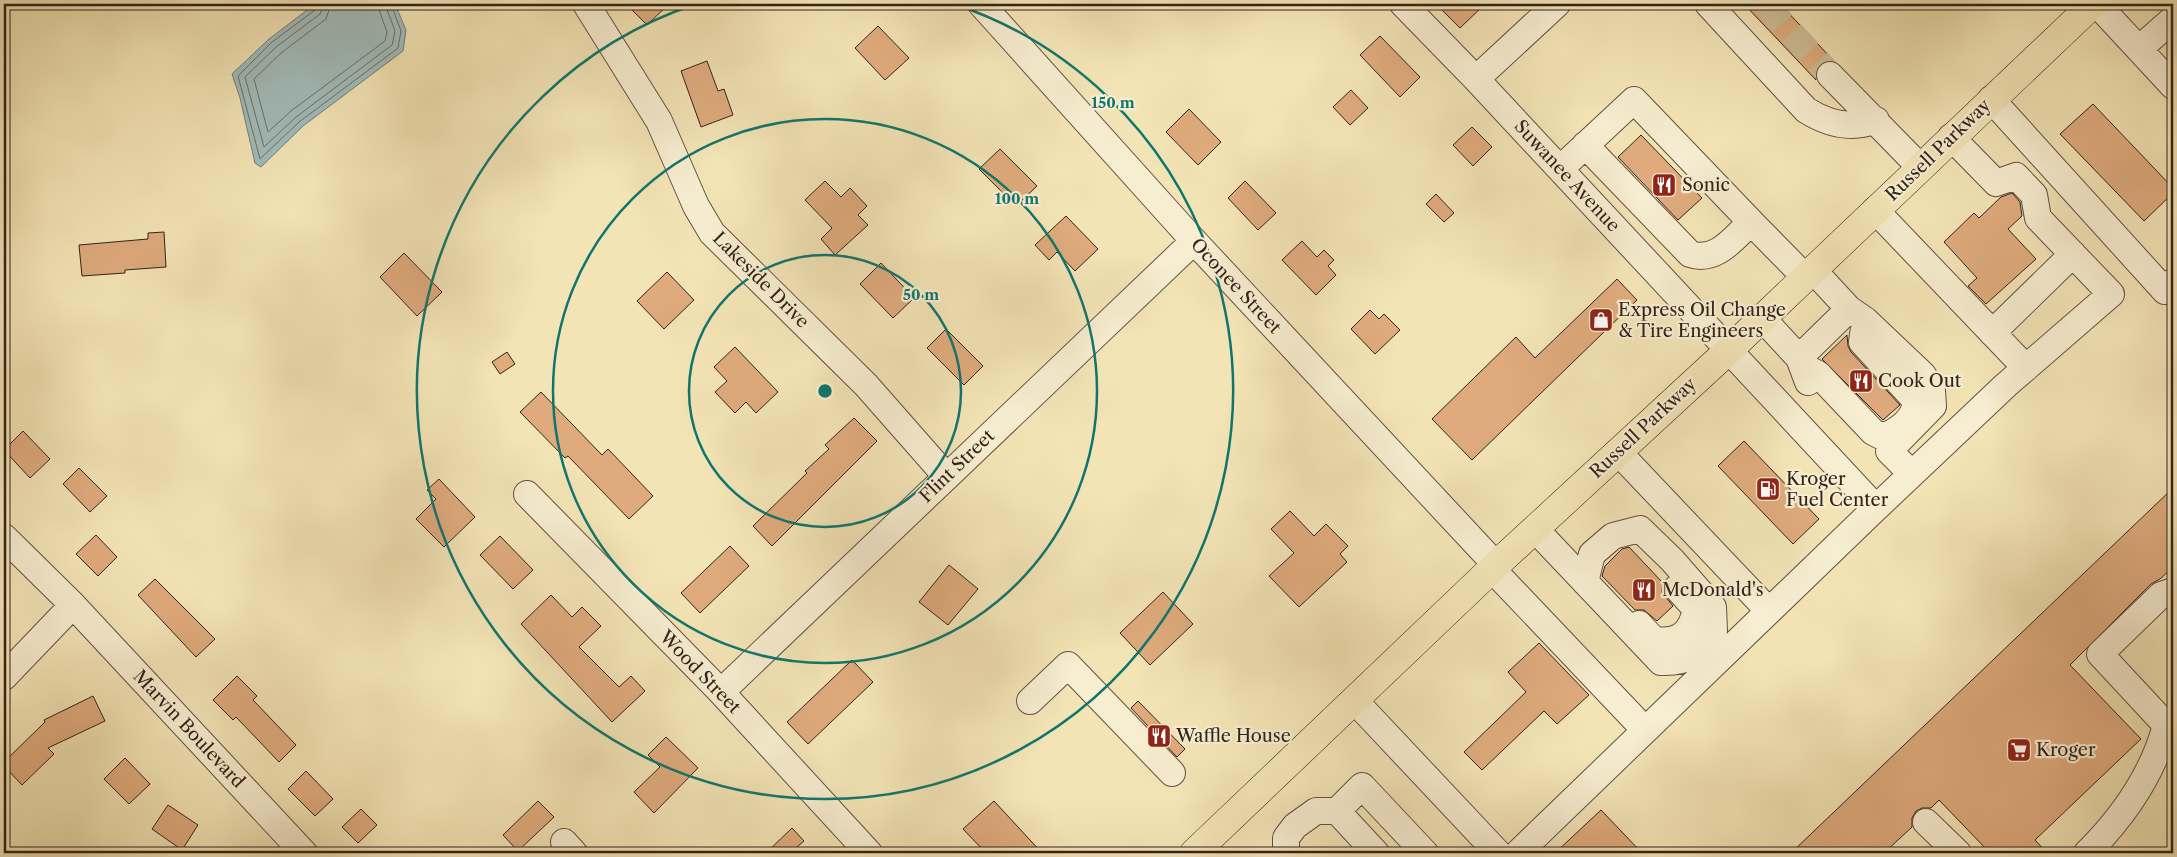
<svg xmlns="http://www.w3.org/2000/svg" width="2177" height="857" viewBox="0 0 2177 857" font-family="'Libre Caslon Text',serif">
<style>
.water{fill:#a1bcba;stroke:#757e7a}
.lines{fill:none;stroke-linecap:round;stroke-linejoin:round}
.shore{stroke:#6a6f6a;stroke-width:1}
.building{fill:#dfab7d;stroke:#32221b}
.minor-tunnel{stroke:#ccbd97;stroke-width:26;stroke-dasharray:26 13;stroke-linecap:butt}
.minor-casing{stroke:#625242;stroke-width:28}
.major-casing{stroke:#32221b;stroke-width:29}
.minor{stroke:#f7edd0;stroke-width:26}
.major{stroke:#f3e4b6;stroke-width:28}
.ring{fill:none;stroke:#0f766e;stroke-width:2.5}
.labels{text-anchor:middle;stroke-width:4.5;stroke-linejoin:round;paint-order:stroke}
.street-label{font-size:18px;fill:#32221b;stroke:#f7edd0}
.poi-label{font-size:18px;fill:#32221b;stroke:#f7edd0;text-anchor:start}
.centre{fill:#0f766e;stroke:#f7edd0;stroke-width:2.5}
.ring-label{font-size:15px;text-anchor:middle;font-weight:bold;fill:#0f766e;stroke:#f7edd0;stroke-width:4.5;stroke-linejoin:round;paint-order:stroke}
</style>
<rect width="100%" height="100%" fill="#f3e4b6"/>
<filter id="stains"><feTurbulence type="fractalNoise" baseFrequency=".004" numOctaves="4"/><feColorMatrix values="0 0 0 0 .2 0 0 0 0 .09 0 0 0 0 .02 0 0 0 .5 -.17"/></filter>
<radialGradient id="worn" r=".72"><stop offset=".6" stop-color="#630" stop-opacity="0"/><stop offset="1" stop-color="#630" stop-opacity=".3"/></radialGradient>
<!-- water -->
<path class="water" d="M315,4H395L406,30L403,51L303,126L261,167L255,163L240,98L232,74L269,39Z"/>
<g class="lines">
<!-- shore -->
<path class="shore" d="M317,4L315,10L272,42L238,76L260,159L299,122L398,48L401,31L391,4
M324,4L320,14L276,47L245,77L264,147L296,117L392,45L395,31L385,4
M331,4L326,19L281,53L254,79L268,132L291,111L385,41L387,32L377,4"/>
</g>
<!-- building -->
<path class="building" d="M626,4H669L647,25Z
M1436,4H1485L1460,28Z
M1744,4H1780L1834,61H1826L1819,65L1815,71L1816,80Z
M878,26L909,58L885,80L855,48Z
M1380,36L1420,77L1400,97L1360,55Z
M707,61L718,91L724,89L733,115L701,127L681,71Z
M1351,90L1368,108L1350,125L1333,107Z
M2093,104L2173,188V193L2144,221L2060,134Z
M1189,109L1221,142L1198,165L1166,132Z
M1472,127L1492,147L1473,166L1453,145Z
M1641,135L1702,198L1678,220L1618,157Z
M1000,149L1037,186L1016,206L979,169Z
M825,181L841,197L850,188L867,206L858,215L868,225L835,255L821,239L832,228L805,200Z
M1245,181L1276,213L1258,230L1228,198Z
M2012,193L2020,202L2022,216L2008,229L2036,259L1986,304L1968,286L1977,278L1944,242L1974,213L1979,218L2001,197Z
M1436,194L1454,213L1444,222L1426,204Z
M1066,216L1098,249L1075,271L1057,252L1049,260L1035,245Z
M164,232L166,267L125,270V273L82,276L79,245L148,239V233Z
M1302,241L1317,257L1324,250L1334,260L1328,266L1336,275L1316,295L1282,260Z
M404,253L442,292L417,316L380,277Z
M881,263L914,298L893,318L860,284Z
M667,272L694,300L664,329L637,301Z
M1617,279L1637,300L1472,460L1432,419L1516,337L1535,358Z
M1370,310L1379,319L1384,314L1400,330L1375,354L1351,329Z
M946,329L983,366L964,385L927,348Z
M1847,335L1848,346L1851,352L1900,405L1883,420L1822,359Z
M735,347L778,392L756,413L746,402L735,413L715,392L727,381L714,367Z
M507,352L515,364L500,374L492,362Z
M541,392L602,455L608,449L653,496L629,519L568,456L565,458L520,412Z
M854,418L877,441L772,546L753,526L807,473L805,471L829,449L825,445Z
M23,431L50,459L30,478L4,450Z
M1744,441L1819,519L1793,544L1718,466Z
M79,468L107,496L90,512L63,484Z
M439,479L475,517L444,547L416,519L436,499L427,490Z
M2173,488V567L2160,579L2151,584L2070,665L2141,739L2035,840L2047,853H1990L1939,800L1931,808H1922L1916,811L1912,818V827L1884,853H1791Z
M1290,511L1314,536L1326,524L1348,546L1340,554L1347,562L1299,607L1269,576L1294,553L1271,529Z
M96,535L117,557L98,576L76,554Z
M500,536L533,570L513,589L480,555Z
M730,546L749,566L700,613L681,593Z
M1629,547L1663,583L1662,592L1673,606L1657,621L1644,610H1635L1602,576L1605,566L1622,549Z
M949,565L978,589L948,625L919,602Z
M155,579L215,639L196,657L138,595Z
M1163,592L1193,624L1150,665L1120,633Z
M551,595L572,617L582,607L601,626L579,647L619,687L631,676L645,691L612,722L521,624Z
M1539,643L1589,695L1557,724L1544,711L1482,770L1464,752L1526,692L1508,672Z
M852,660L873,682L808,744L787,722Z
M237,676L257,696L253,700L296,745L279,762L236,717L233,720L213,700Z
M93,696L105,721L48,748L54,754L22,785L4,766V762L45,722L44,720Z
M1138,701L1185,749L1177,757L1131,708Z
M666,737L698,768L654,813L634,792L660,767L648,755Z
M125,758L150,784L129,804L104,779Z
M306,771L333,799L315,816L288,789Z
M538,801L554,817L518,851L503,835Z
M994,801L1042,853H986L963,829Z
M168,805L198,825L182,850L152,829Z
M361,809L377,825L358,843L342,827Z
M1601,810L1642,853H1555Z
M792,828L804,841L790,853H766Z"/>
<g class="lines">
<!-- minor-tunnel -->
<path class="minor-tunnel" d="M1765,4L1830,75"/>
<defs>
<path id="minor" d="M586,4L659,121L696,206L712,233L866,385L946,476
M981,4L1194,241L1496,565
M1403,4L1476,79L1876,508L1518,853
M1708,4L1806,110C1828,124 1851,130 1876,120
M2097,4L2173,86
M2139,49L2173,19
M1830,75L1920,167
M1476,79L1557,4
M1991,99L2165,291L2173,282
M1560,169L1634,100L1751,222C1734,238 1716,263 1690,254L1585,145
M1875,210L2026,368
M1751,222L1805,277
M1813,270L1849,309L1865,320L1923,375L1932,390L1933,406L1889,451L1912,474
M1762,318L1799,358L1808,382
M1992,333L2073,254
M1799,358L1849,309
M1803,366L1818,374L1873,432L1883,437C1899,430 1915,418 1916,401L1862,342L1865,320
M1618,452L1769,611
M527,494L721,692L869,853
M1876,508L2006,385L2111,294L2038,218L2034,195L2016,176L1996,183L1951,137
M1535,529L1661,662C1688,663 1700,654 1714,631L1713,607L1672,560L1640,529L1613,536L1592,554L1585,582
M4,537L73,605L304,853
M1492,569L1645,730
M1639,624L1654,640C1680,643 1691,633 1696,609L1677,588
M4,677L73,605
M721,692L1194,241
M1030,701L1068,665L1172,773
M1355,701L1498,853
M1337,811L1362,786L1425,853
M1926,822L1958,853
M564,842L574,853
M1286,853V838L1295,826L1316,811H1337L1376,853
M2087,853C2122,818 2153,774 2166,725L2100,654L2161,595L2173,591"/>
<path id="major" d="M1194,853L1496,565L1729,350L2093,4"/>
</defs>
<!-- minor casing -->
<use href="#minor" class="minor-casing"/>
<!-- major casing -->
<use href="#major" class="major-casing"/>
<!-- minor -->
<use href="#minor" class="minor"/>
<!-- major -->
<use href="#major" class="major"/>
</g>
<!-- distance rings -->
<g class="ring">
<circle cx="825" cy="391" r="136"/>
<circle cx="825" cy="391" r="272"/>
<path d="M954 4A408 408 0 1 1 696 4"/>
</g>
<!-- icons -->
<defs>
<symbol id="restaurant-square" viewBox="-11 -11 22 22"><rect x="-9" y="-9" width="18" height="18" rx="4" fill="#8f2418" stroke="#f7edd0"/><path d="M-5-6h1v4h1v-4h1v4h1v-4h1v5L-1.5 .5V6h-2V.5L-5-1ZM5-6V6H3V1.5H1.5Q1.5-4 5-6Z" fill="#fff"/></symbol>
<symbol id="shop-square" viewBox="-11 -11 22 22"><rect x="-9" y="-9" width="18" height="18" rx="4" fill="#8f2418" stroke="#f7edd0"/><path d="M-5-2.5h2.3a2.7 3.5 0 0 1 5.4 0H5L5.5 6h-11ZM-1.5-2.5h3a1.5 2.3 0 0 0-3 0Z" fill="#fff"/></symbol>
<symbol id="fuel-square" viewBox="-11 -11 22 22"><rect x="-9" y="-9" width="18" height="18" rx="4" fill="#8f2418" stroke="#f7edd0"/><path d="M-5.5-6h7V0h2V4h1.3V-2.5L3-4.5l.8-.8L6-3V5H2.5V1h-1V6h-7ZM-4.2-4.7v3.2H.2V-4.7Z" fill="#fff"/></symbol>
<symbol id="supermarket-square" viewBox="-11 -11 22 22"><rect x="-9" y="-9" width="18" height="18" rx="4" fill="#8f2418" stroke="#f7edd0"/><path d="M-6-5.5h2.5l.6 2H6L4.5 2H-2.5L-4.4-4H-6ZM-1.5 3.2a1.3 1.3 0 1 0 .1 0ZM3 3.2a1.3 1.3 0 1 0 .1 0Z" fill="#fff"/></symbol>
</defs>
<g fill-rule="evenodd">
<use href="#restaurant-square" x="1650" y="171" width="28" height="28"/>
<use href="#shop-square" x="1587" y="306" width="28" height="28"/>
<use href="#restaurant-square" x="1847" y="367" width="28" height="28"/>
<use href="#fuel-square" x="1754" y="475" width="28" height="28"/>
<use href="#restaurant-square" x="1630" y="576" width="28" height="28"/>
<use href="#restaurant-square" x="1145" y="722" width="28" height="28"/>
<use href="#supermarket-square" x="2005" y="736" width="28" height="28"/>
</g>
<g class="labels">
<!-- street labels -->
<g class="street-label">
<text transform="translate(1938 150) rotate(-44)" y="6">Russell Parkway</text>
<text transform="translate(1567 176) rotate(47)" y="6">Suwanee Avenue</text>
<text transform="translate(761 280) rotate(45)" y="6">Lakeside Drive</text>
<text transform="translate(1236 286) rotate(47)" y="6">Oconee Street</text>
<text transform="translate(1643 428) rotate(-43)" y="6">Russell Parkway</text>
<text transform="translate(957 466) rotate(-44)" y="6">Flint Street</text>
<text transform="translate(700 672) rotate(46)" y="6">Wood Street</text>
<text transform="translate(189 729) rotate(47)" y="6">Marvin Boulevard</text>
</g>
<!-- poi labels -->
<g class="poi-label">
<text x="1682" y="191">Sonic</text>
<text x="1618" y="316">Express Oil Change<tspan x="1618" dy="21">&amp; Tire Engineers</tspan></text>
<text x="1878" y="387">Cook Out</text>
<text x="1786" y="485">Kroger<tspan x="1786" dy="21">Fuel Center</tspan></text>
<text x="1662" y="596">McDonald's</text>
<text x="1176" y="742">Waffle House</text>
<text x="2036" y="756">Kroger</text>
</g>
</g>
<circle cx="825" cy="391" r="8" class="centre"/>
<g class="ring-label">
<text x="1113" y="108">150 m</text>
<text x="1017" y="204">100 m</text>
<text x="921" y="300">50 m</text>
</g>
<!-- margin -->
<rect width="2177" height="857" fill="none" stroke="#f3e4b6" stroke-width="20"/>
<rect x="5" y="5" width="2167" height="847" fill="none" stroke="#32221b" stroke-width="2.5"/>
<rect x="10" y="10" width="2157" height="837" fill="none" stroke="#32221b"/>
<rect width="100%" height="100%" filter="url(#stains)"/>
<rect width="100%" height="100%" fill="url(#worn)"/>
</svg>
